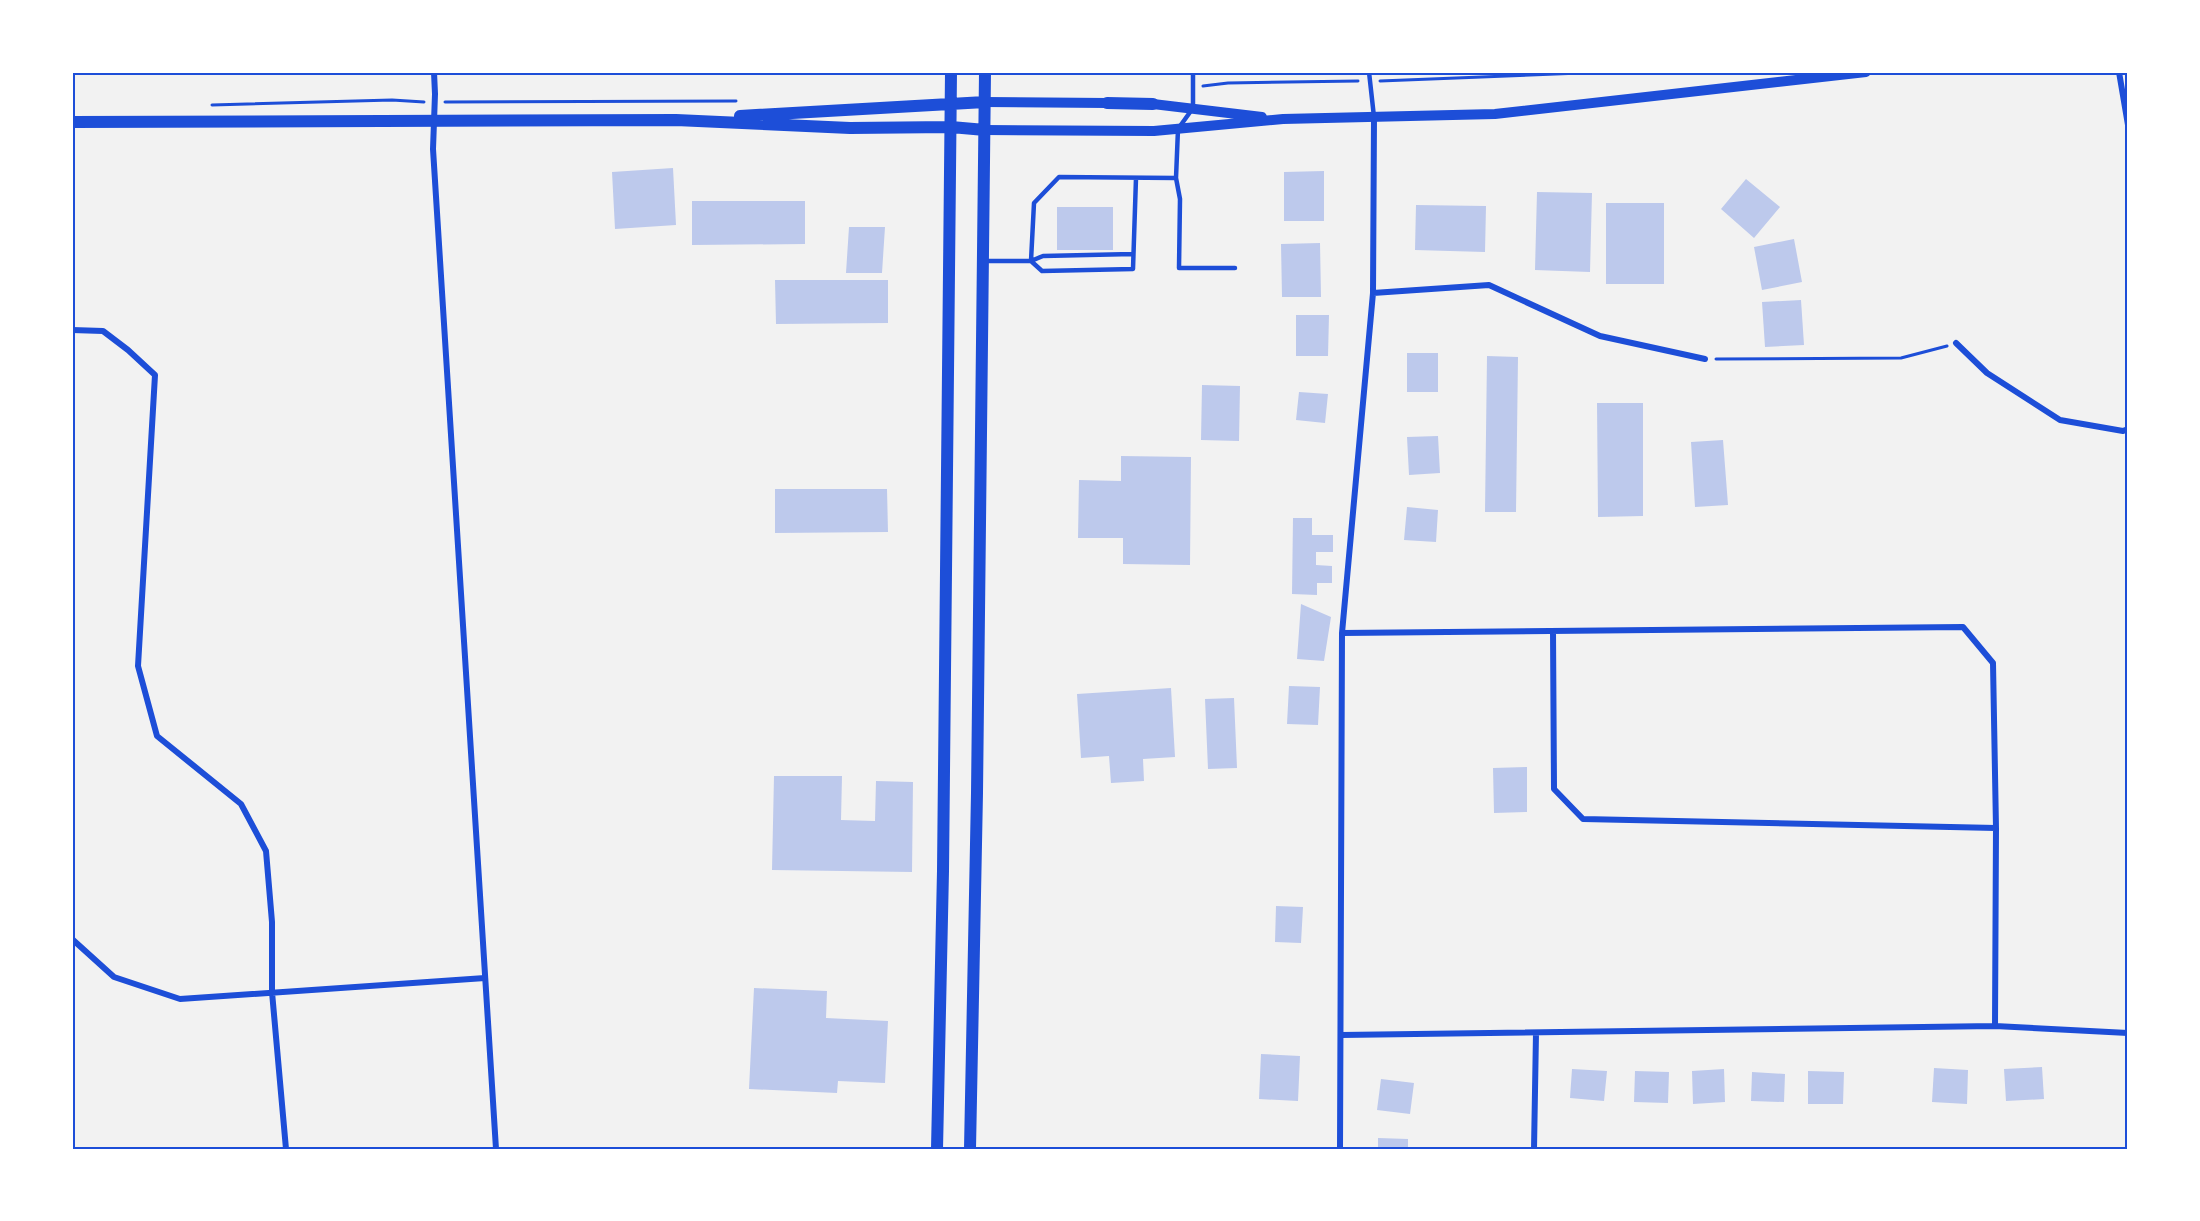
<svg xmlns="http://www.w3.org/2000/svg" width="2200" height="1221" viewBox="0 0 2200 1221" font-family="'Playfair Display',serif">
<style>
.building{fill:#bdc9ec}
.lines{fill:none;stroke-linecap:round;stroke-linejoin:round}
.path{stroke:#1d4ed8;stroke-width:3}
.service{stroke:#1d4ed8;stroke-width:4.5}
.minor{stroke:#1d4ed8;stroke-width:6}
.tertiary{stroke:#1d4ed8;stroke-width:10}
.secondary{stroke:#1d4ed8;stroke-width:12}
.neatline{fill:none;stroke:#1d4ed8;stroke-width:2}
</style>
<rect width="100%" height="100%" fill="#f2f2f2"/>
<!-- building -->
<path class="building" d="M673,168L676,225L615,229L612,172Z
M1324,171V221H1284V172Z
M1746,179L1780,207L1754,238L1721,209Z
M1537,192L1592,193L1590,272L1535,270Z
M692,201H805V244L692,245Z
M1606,203H1664V284H1606Z
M1416,205L1486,206L1485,252L1415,250Z
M1057,207H1113V250H1057Z
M849,227H885L882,273H846Z
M1794,239L1802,282L1762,290L1754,247Z
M1320,243L1321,297H1282L1281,244Z
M775,280H888V323L776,324Z
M1801,300L1804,345L1765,347L1762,302Z
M1296,315H1329L1328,356H1296Z
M1407,353H1438V392H1407Z
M1487,356L1518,357L1516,512H1485Z
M1202,385L1240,386L1239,441L1201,440Z
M1299,392L1328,394L1325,423L1296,420Z
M1597,403H1643V516L1598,517Z
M1438,436L1440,473L1409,475L1407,437Z
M1723,440L1728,505L1695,507L1691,442Z
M1121,456L1191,457L1190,565L1123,564V538H1078L1079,480L1121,481Z
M775,489H887L888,532L775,533Z
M1407,507L1438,510L1436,542L1404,540Z
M1293,518H1312V535H1333V552H1316V565L1332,566V583H1317V595L1292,594Z
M1301,604L1331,617L1324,661L1297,659Z
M1289,686L1320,687L1318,725L1287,724Z
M1171,688L1175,757L1143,759L1144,781L1111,783L1109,756L1081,758L1077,694Z
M1234,698L1237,768L1208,769L1205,699Z
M1527,767V812L1494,813L1493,768Z
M774,776H842L841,820L875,821L876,781L913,782L912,872L772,870Z
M1276,906L1303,907L1301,943L1275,942Z
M754,988L827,991L826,1018L888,1021L885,1083L838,1081L837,1093L749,1089Z
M1261,1054L1300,1056L1298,1101L1259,1099Z
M2042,1067L2044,1099L2006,1101L2004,1069Z
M1934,1068L1968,1070L1967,1104L1932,1102Z
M1572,1069L1607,1071L1604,1101L1570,1098Z
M1724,1069L1725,1102L1693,1104L1692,1071Z
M1635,1071L1669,1072L1668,1103L1634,1102Z
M1808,1071L1844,1072L1843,1104H1808Z
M1752,1072L1785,1074L1784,1102L1751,1101Z
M1381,1079L1414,1083L1410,1114L1377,1110Z
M1378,1138L1408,1139V1149H1378Z"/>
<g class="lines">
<!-- path -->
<path class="path" d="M1380,81L1606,72
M1203,86L1228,83L1358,81
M445,102L736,101
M212,105L392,100L424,102
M1716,359L1901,358L1947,346"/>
<!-- service -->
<path class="service" d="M1369,72L1374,117
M1176,178L1180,199L1179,268H1235
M1133,254L1043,256L1031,261L1042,271L1133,269L1136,178
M985,261H1031L1034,203L1059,177L1176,178L1178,129L1193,108V72"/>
<!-- minor -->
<path class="minor" d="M434,72L435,94L433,149L496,1149
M2119,72L2128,125
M1373,293L1489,285L1600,336L1705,359
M72,330L103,331L128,350L155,375L138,666L157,736L241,804L266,851L272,922V992L286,1149
M1956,343L1987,373L2060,420L2123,431L2128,429
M1553,631L1554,789L1583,819L1996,828
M1342,633L1963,627L1993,663L1996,828L1995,1026
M72,939L114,977L180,999L485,978
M1341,1035L1995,1026L2128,1033
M1340,1149L1342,633L1373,293L1374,117
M1534,1149L1536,1033"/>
<!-- tertiary -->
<path class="tertiary" d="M985,102L1107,103
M1153,104L1262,117
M985,130L1154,131L1283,119L1495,114L1866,72"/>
<!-- secondary -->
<path class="secondary" d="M1107,103L1153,104
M740,116L985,102
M72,122L676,120L850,128L951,127L985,130
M937,1149L943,871L951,72
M970,1149L977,793L985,72"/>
</g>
<!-- border -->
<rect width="2200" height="1221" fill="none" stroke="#ffffff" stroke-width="147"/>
<rect x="74" y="74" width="2052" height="1074" class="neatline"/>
</svg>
